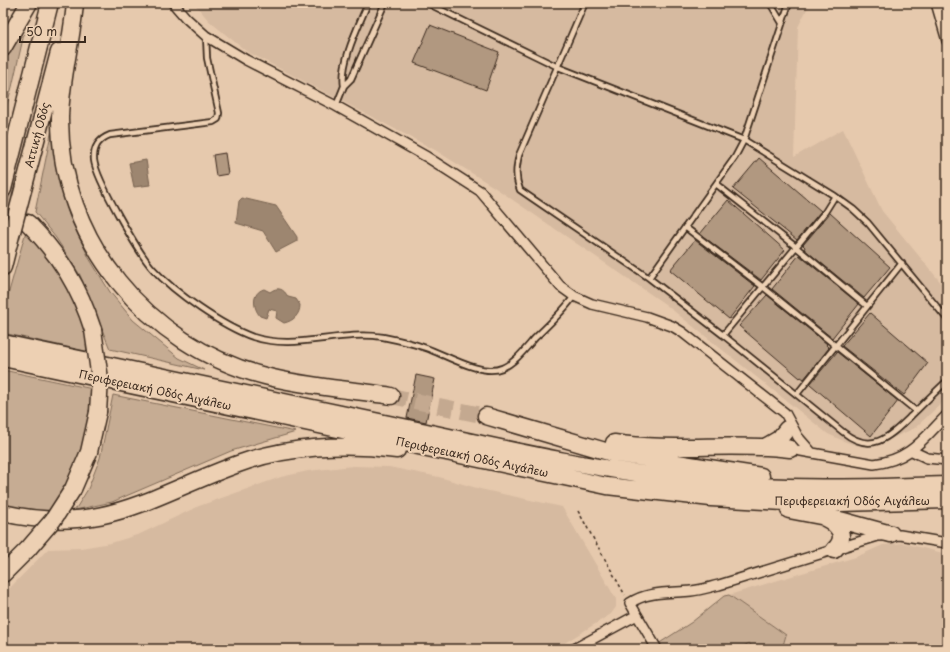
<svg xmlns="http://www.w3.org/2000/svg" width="950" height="652" viewBox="0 0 950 652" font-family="'Playpen Sans',sans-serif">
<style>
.built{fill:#d6baa0}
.green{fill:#c6ac93;stroke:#806b58}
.water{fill:#9d8670;stroke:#76614f}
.building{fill:#b19880;stroke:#3b2a1e}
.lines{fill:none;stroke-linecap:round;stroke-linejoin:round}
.motorway-tunnel{stroke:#c4a990;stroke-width:16;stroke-dasharray:16 8;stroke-linecap:butt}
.service-casing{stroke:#3b2a1e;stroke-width:8}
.minor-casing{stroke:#3b2a1e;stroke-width:12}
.motorway-casing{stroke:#3b2a1e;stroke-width:19}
.path{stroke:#3b2a1e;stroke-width:1.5;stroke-dasharray:3 3;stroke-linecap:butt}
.service{stroke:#edd0b3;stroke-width:4.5}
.minor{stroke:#edd0b3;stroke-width:9}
.motorway{stroke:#edd0b3;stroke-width:16}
.motorway-bridge-casing{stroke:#3b2a1e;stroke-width:19;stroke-linecap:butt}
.motorway-bridge{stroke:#edd0b3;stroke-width:16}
.labels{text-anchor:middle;stroke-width:4;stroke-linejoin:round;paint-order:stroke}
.street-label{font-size:11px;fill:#3b2a1e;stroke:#edd0b3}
</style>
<rect width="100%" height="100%" fill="#e6c9ad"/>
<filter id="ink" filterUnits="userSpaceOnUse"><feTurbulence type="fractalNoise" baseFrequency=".025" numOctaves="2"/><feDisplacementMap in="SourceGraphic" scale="8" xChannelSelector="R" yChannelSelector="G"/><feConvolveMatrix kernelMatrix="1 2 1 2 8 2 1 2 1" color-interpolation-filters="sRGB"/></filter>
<g filter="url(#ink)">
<!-- built -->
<path class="built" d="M194,3H810L798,27L794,157L843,129L882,211L947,290V398L915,428L877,445L863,447L846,442L828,434L665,304L494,187L435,150L246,51L209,21Z
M353,466L389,467L439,477L480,489L562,507L616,599V607L611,614L555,649H3V595L48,549L81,548L111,543L140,534L199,506L281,477L308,471Z
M903,543L947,554V649H782L786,635L729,595L856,557L883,545Z"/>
<!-- green -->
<path class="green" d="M24,34L12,87L3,118V59Z
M54,119L57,167L69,215L89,258L110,292L133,320L179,358L204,370L110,349L80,275L56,238L35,212Z
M14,178L18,181L3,236V219Z
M26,231L61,274L84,324L90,352L3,333V313Z
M3,370L93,389C88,440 77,472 48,514L3,506Z
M113,395L296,432L231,451L112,502L75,510L88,489L100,458Z
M729,595L786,635L782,649H754L749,643L739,649H663L658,644L692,622L724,596Z"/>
<!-- water -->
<path class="water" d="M146,160L150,185L134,187L129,163Z
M242,198L276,206L297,237V241L276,252L263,231L236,223L239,201Z
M264,289L270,292C278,286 284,289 288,297L296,299L300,305C300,315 293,321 284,323L276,318L277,311L269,309L266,318L260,316C253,308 251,293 264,289Z"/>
<!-- building -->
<path class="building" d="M430,25L499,52L486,90L414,63Z
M225,153L228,174L216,176L213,155Z
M759,158L821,211L797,240L733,189Z
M728,200L785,250L761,280L700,234Z
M830,213L890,267L864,298L804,249L805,247L803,245Z
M695,240L755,286L729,319L670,270Z
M799,255L859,304L832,338L772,289Z
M767,295L827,344L826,345L829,348L804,379L801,377L800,378L739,326Z
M870,313L928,363L904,395L842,346Z
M837,352L898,401L871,436L810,384Z
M416,375L435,379L426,422L407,418Z"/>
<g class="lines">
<!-- motorway-tunnel -->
<path class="motorway-tunnel" d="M3,204L27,222
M391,396L486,416"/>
<defs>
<path id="service" d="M427,3L558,67L744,140L835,196L853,209L868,223L947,319
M585,3L519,155C516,168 515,177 520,190L649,278L723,335L843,432C872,455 889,437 911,416C923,404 935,392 947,381
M770,3L782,23
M206,36L207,58L219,113L218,119L213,122L110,135C99,139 93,148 94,160C96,179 139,254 153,269C175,293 222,326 253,337C296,351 339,330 383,337C398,340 412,343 426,348C446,355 482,377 502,368C515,363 526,348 535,338C549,324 563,312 574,296
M344,86C340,62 359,25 368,3
M336,106L344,86L351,79L385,3
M716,184L796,247L867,306
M685,227L763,287L916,411
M649,278L735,157L744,140L789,3
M723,335L825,212L835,196
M797,394L902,263"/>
<path id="minor" d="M173,3L186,18L206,36L246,60L336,106L427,157L480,191L560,286L574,296L592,304L647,317L672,326L682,332L785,413L798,437L812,453
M936,3L947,41
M789,445L790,449L874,464C910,460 923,439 947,415
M912,451L927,458L947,460
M574,649L637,615
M657,649L630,603C647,591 671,593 691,591C701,590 710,587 719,585L878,536L900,535L947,543"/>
<path id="motorway" d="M75,3C72,41 61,78 60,117C59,240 148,346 265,376C306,387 349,389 391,396
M3,48L29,3
M24,186L59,52
M3,189L50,3
M28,223C60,256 79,286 93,330
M3,267L9,243
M3,343C138,371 273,400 408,428C504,449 600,471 697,481C780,490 864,488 947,485
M3,358L607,486L711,498L784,502L841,503L947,500
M486,416L612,453L761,476
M614,443C672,452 732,442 790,449
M767,446L779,439L787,429
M73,489L89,452L98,412
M789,510L836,519L891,534
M3,513C103,536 150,496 238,464C287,446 345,443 397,450
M825,518C839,525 848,537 834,550
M3,574L28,549"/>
</defs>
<!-- service casing -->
<use href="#service" class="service-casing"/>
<!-- minor casing -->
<use href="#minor" class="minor-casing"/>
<!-- motorway casing -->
<use href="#motorway" class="motorway-casing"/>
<!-- path -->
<path class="path" d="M578,511L625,595"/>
<!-- service -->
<use href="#service" class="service"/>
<!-- minor -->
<use href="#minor" class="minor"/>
<!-- motorway -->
<use href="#motorway" class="motorway"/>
<defs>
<path id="motorway-bridge" d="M9,243L24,186
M93,330L100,379L98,412
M28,549L53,520L73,489"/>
</defs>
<!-- motorway-bridge casing -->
<use href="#motorway-bridge" class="motorway-bridge-casing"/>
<!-- motorway-bridge -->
<use href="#motorway-bridge" class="motorway-bridge"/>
</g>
</g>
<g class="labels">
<!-- street labels -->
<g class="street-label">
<text transform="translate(37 135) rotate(-75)" y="4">Αττική Οδός</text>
<text transform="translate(155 390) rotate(12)" y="4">Περιφερειακή Οδός Αιγάλεω</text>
<text transform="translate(472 457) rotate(12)" y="4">Περιφερειακή Οδός Αιγάλεω</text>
<text x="852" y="505">Περιφερειακή Οδός Αιγάλεω</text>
</g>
</g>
<!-- margin -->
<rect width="950" height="652" fill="none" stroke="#edd0b3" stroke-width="16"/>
<rect x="8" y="8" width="934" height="636" fill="none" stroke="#3b2a1e" stroke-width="1.5" filter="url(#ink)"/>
<!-- scale -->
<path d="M20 36v6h65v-6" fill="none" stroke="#3b2a1e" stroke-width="2"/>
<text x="26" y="36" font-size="12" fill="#3b2a1e" stroke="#edd0b3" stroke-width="3" paint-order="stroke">50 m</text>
</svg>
